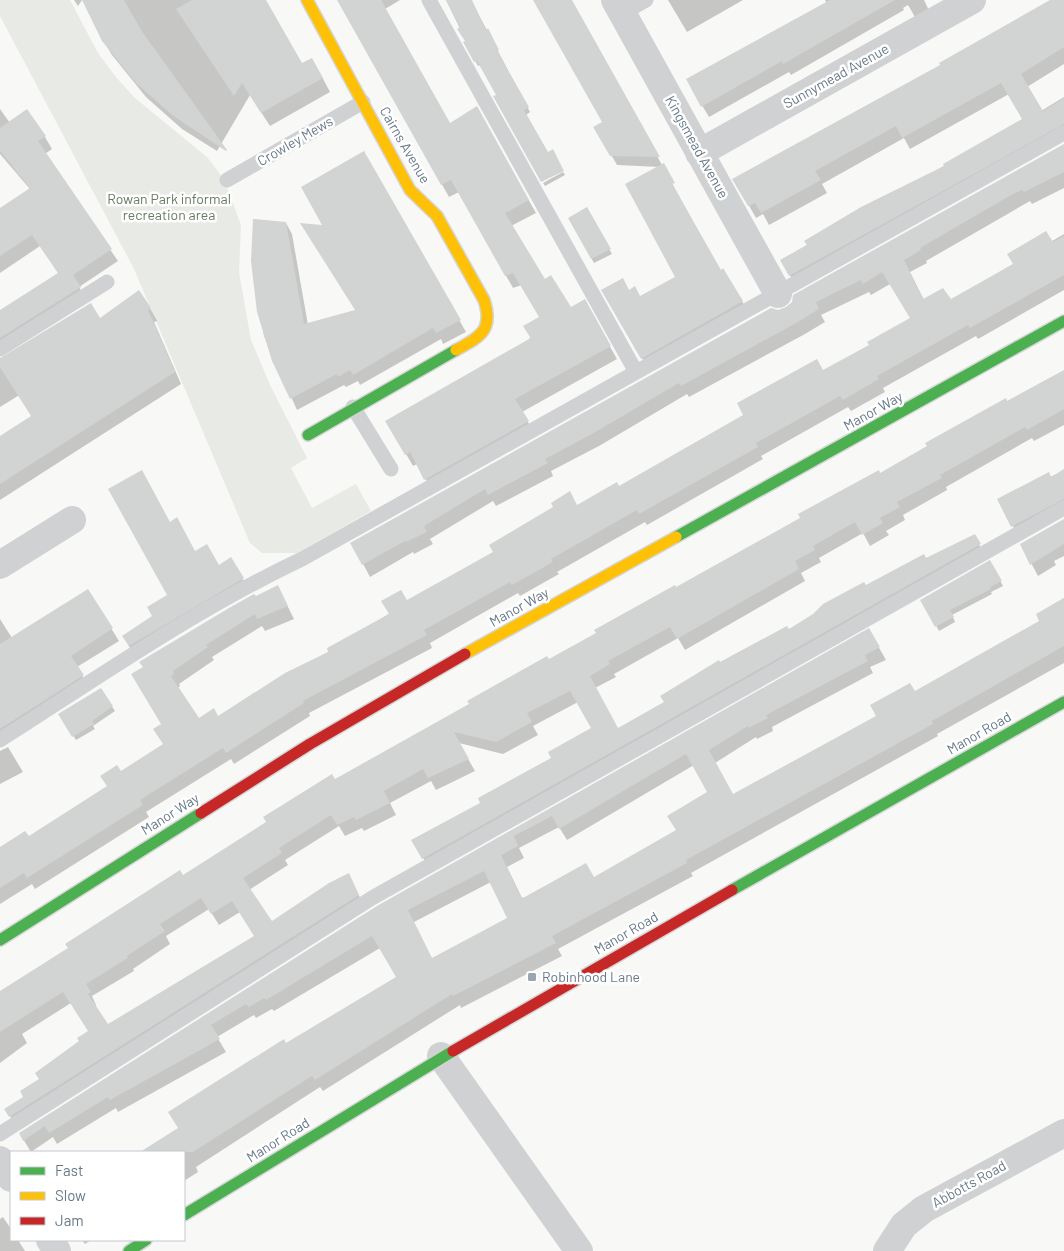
<svg xmlns="http://www.w3.org/2000/svg" width="1064" height="1251" viewBox="0 0 1064 1251" font-family="Barlow,sans-serif">
<style>
.green{fill:#e8ebe5}
.shadow{fill:#0003;fill-rule:evenodd}
.building{fill:#d2d3d3;fill-rule:evenodd}
.lines{fill:none;stroke-linecap:round;stroke-linejoin:round}
.fast-casing{stroke:#d4d6d6;stroke-width:14}
.slow-casing{stroke:#d4d6d6;stroke-width:14}
.jam-casing{stroke:#d4d6d6;stroke-width:14}
.lane{stroke:#d0d1d2;stroke-width:15}
.street{stroke:#d0d1d2;stroke-width:28}
.fast{stroke:#4caf50;stroke-width:11}
.slow{stroke:#ffc107;stroke-width:11}
.jam{stroke:#c62828;stroke-width:11}
.poi-dot{fill:#99a5b0;stroke:#fff;stroke-width:2}
.labels{text-anchor:middle;stroke-width:5;stroke-linejoin:round;paint-order:stroke}
.street-label{font-size:14px;fill:#667989;stroke:#fff}
.park-label{font-size:14px;fill:#667a61;stroke:#fff}
.poi-label{font-size:14px;fill:#667989;stroke:#fff;text-anchor:start}
</style>
<rect width="100%" height="100%" fill="#f8f8f7"/>
<!-- green -->
<path class="green" d="M0,0H70L98,53L115,76L135,98L207,157L220,174L229,192L241,225L239,272L251,340L270,385L307,458L291,468L312,508L356,484L371,511L297,553H262L250,543L134,269L0,16Z"/>
<!-- shadow -->
<path class="shadow" d="M74,0H82L78,6Z
M91,0H265L302,65L320,73L330,92L270,126L250,95L217,151L182,129L146,97L112,55L103,40Z
M338,0H400L385,9L450,124L477,108L536,213L511,226L544,280L571,308L584,301L617,359L522,412L535,434L433,492L417,464L413,466L387,421L530,340L541,318L522,285L513,288L459,192L449,197Z
M446,0H471L530,112L526,115L547,153L552,150L562,170L542,181L495,97L497,96L481,65L478,66L465,42L466,41Z
M668,0H743L687,32Z
M825,0H924L932,17L919,24L908,5L903,8L904,10L791,75L789,72L709,117L687,80L827,4Z
M1053,0H1064V64L1027,87L1041,111L1064,97V138L797,287L781,260L1024,120L1009,94L910,149L904,138L822,184L827,193L769,225L763,214L756,218L734,179L942,65Z
M572,2L721,272L723,270L748,311L647,367L603,290L629,291L640,298L677,277L660,167L617,165L595,127L603,123Z
M0,109L10,123L45,137L52,149L45,154L118,261L79,287L87,300L0,356V311L59,274L40,246L0,273V210L30,189L0,154Z
M1064,145V188L1032,204L1030,201L926,261L927,263L910,272L924,300L951,301L1064,234V290L978,339L976,336L883,388L885,392L851,411L848,407L761,456L763,459L647,525L645,522L557,572L559,574L520,596L518,593L430,643L432,648L309,713L310,716L234,764L231,759L146,812L149,817L35,889L32,884L0,904V848L28,837L108,787L120,772L164,745L163,724L144,668L255,598L284,599L294,619L265,631L262,626L212,657L214,660L179,684L180,686L178,688L199,719L218,718L330,652L407,602L577,506L618,487L871,346L911,319L890,284L871,295L869,292L821,315L825,322L805,334L689,397L687,394L599,446L551,471L553,476L496,506L493,501L430,539L433,544L414,554L413,552L370,577L352,543L778,311L787,308Z
M364,153L466,332L443,344L441,339L360,385L358,381L346,387L344,385L297,410L264,336L255,287L286,223L292,234L308,325L356,311L324,227Z
M563,172L565,175L545,186L543,183Z
M586,209L612,254L594,263L570,218Z
M150,308L157,321L154,322L181,384L0,500V438L84,384L71,363L0,407V360L99,319Z
M1064,371V425L1034,441L1032,438L946,487L947,490L903,515L905,520L886,531L889,535L870,546L863,533L819,558L821,562L801,573L805,581L685,650L678,638L614,674L616,677L595,688L618,729L665,702L719,664L788,631L865,587L974,536L986,557L430,870L413,840L482,803L553,758L593,728L578,702L533,726L538,735L503,754L459,743L475,771L436,790L431,781L390,803L396,815L364,831L362,828L345,836L339,826L285,860L288,865L249,890L271,922L348,875L365,907L17,1128L6,1109L25,1097L89,1031L71,1003L22,1034L27,1043L0,1063V993L335,781ZM209,909L219,925L240,912L255,936L107,1026L95,1006L96,1005L92,996L134,971L133,969L170,944L166,936Z
M1064,471V513L1019,538L999,499Z
M1064,520V556L1054,561L1056,565L1038,576L1021,544Z
M170,523L195,552L218,566L230,559L250,591L131,650L124,637L154,616L169,595Z
M990,562L1003,586L991,592L992,594L952,615L955,622L939,631L922,600Z
M88,591L119,641L77,667L89,687L0,746V619L12,638Z
M1064,598V663L937,734L938,736L691,873L693,876L558,949L562,956L461,1008L460,1005L323,1091L320,1087L196,1167L198,1172L184,1181V1152H142L179,1129L286,1045L397,977L380,948L274,1011L272,1009L256,1018L254,1015L217,1037L226,1052L118,1112L116,1108L57,1144L53,1137L31,1152L20,1134L377,907L869,630L886,660L870,667L873,673L772,727L773,731L757,739L756,737L715,763L733,796L877,716L1041,621L1037,614ZM694,765L709,792L678,831L593,879L522,898L507,867L524,858L519,848L559,827L567,840ZM491,882L509,918L432,959L414,922Z
M101,690L115,711L93,726L95,729L76,740L60,714Z
M8,747L23,772L0,784V751Z
M3,1217L11,1229V1240H18L25,1251H0V1219Z
M82,1240H91L85,1244Z"/>
<!-- building -->
<path class="building" d="M82,0H124L141,30L227,150L226,151L172,115L136,83L102,41Z
M192,0H266L302,63L312,58L323,78L261,113L242,83L234,96L176,9Z
M337,0H381L450,123L477,106L529,200L505,213L545,279L551,275L571,307L585,299L611,346L515,399L529,421L424,480L410,452L405,455L385,421L529,339L530,337L523,326L539,317L513,273L505,276L451,180L441,185Z
M446,0H472L486,30L488,28L499,50L497,51L529,107L524,110L548,152L553,149L564,171L541,182L493,96L496,95L477,61L474,62L463,42L465,41L457,29L460,27Z
M533,0H572L660,157L610,156L593,127L602,122Z
M830,0H895L783,64L782,61L701,107L686,79Z
M1050,0H1064V47L1021,74L1043,111L1064,98V124L789,276L780,260L807,245L804,241L861,207L944,166L943,164L1022,119L1001,83L902,138L896,126L815,171L821,180L761,213L755,203L748,206L732,179L940,65L939,63Z
M27,109L46,136L38,141L112,249L73,275L81,287L0,338V310L58,273L32,235L0,256V208L30,188L0,151V128Z
M1064,144V172L1024,192L1022,190L1011,195L920,248L921,250L904,260L923,299L943,288L951,299L1013,264L1007,254L1046,231L1053,242L1064,236V275L970,328L968,325L877,376L879,379L843,400L840,396L756,443L758,447L639,514L637,510L551,559L553,562L512,585L510,582L424,630L427,635L303,701L304,703L226,753L223,748L140,800L143,805L27,878L24,873L0,888V847L25,831L29,836L107,786L100,776L117,765L121,771L163,744L153,729L161,724L131,674L143,667L139,662L229,608L254,594L256,596L278,585L288,606L257,619L255,614L206,645L208,647L173,671L174,674L171,676L199,718L214,708L218,716L285,673L328,652L327,648L389,614L381,601L401,590L407,600L493,552L489,545L553,507L551,503L570,491L577,505L617,482L619,486L743,415L737,403L817,359L823,370L869,345L867,342L910,318L882,272L863,284L861,280L816,302L819,309L798,322L681,386L679,383L592,434L545,459L548,463L488,495L485,489L424,526L427,532L406,542L405,541L362,565L350,543L771,308L778,310L786,307L792,302L793,295Z
M364,151L461,320L436,333L433,328L353,375L350,370L338,377L337,374L290,399L272,361L257,312L251,261L253,219L286,222L304,324L355,310L300,223L322,225L301,187Z
M664,163L675,183L672,184L721,270L723,268L743,301L641,359L601,290L623,278L629,290L635,286L640,296L675,277L625,184Z
M587,207L611,249L591,259L568,218Z
M139,290L151,308L148,310L175,372L0,484V436L31,416L0,367V358L91,303L100,318Z
M1064,370V409L1027,430L1025,427L940,475L942,478L897,502L900,507L880,518L883,523L862,535L855,522L813,546L815,550L795,561L799,569L677,639L670,627L608,661L610,664L590,676L618,728L664,702L660,696L719,660L720,662L787,626L789,629L813,614L823,604L864,582L866,585L924,554L926,558L975,534L981,544L422,859L411,840L480,803L478,798L551,758L548,752L591,728L570,691L527,713L532,722L496,742L454,732L469,759L428,778L423,769L384,791L390,803L356,820L354,817L337,825L331,815L279,848L282,853L243,878L272,921L329,883L349,873L359,895L9,1117L4,1109L23,1097L20,1091L39,1079L35,1073L79,1041L77,1038L88,1031L63,992L0,1032V991L68,948L65,944L180,870L183,875L266,822L263,817L332,774L335,779L469,704L467,701L547,656L549,659L596,633L594,630L675,585L676,587L800,518L798,514L879,470L880,473L927,446L925,443L1006,398L1007,401ZM201,898L211,914L232,901L254,936L108,1024L88,994L91,992L86,984L128,958L127,956L165,931L160,924Z
M1064,469V499L1011,527L997,499L1049,472L1051,477Z
M142,470L170,522L177,517L195,551L207,544L219,565L231,557L244,578L129,646L122,636L152,616L147,607L167,595L108,489Z
M1064,519V544L1030,565L1020,544Z
M990,560L1002,581L990,587L991,589L950,610L954,617L935,627L920,600Z
M88,589L113,628L71,656L84,675L0,729V644Z
M1064,598V646L932,721L933,724L686,860L687,863L552,936L556,943L453,996L452,994L315,1080L312,1076L193,1152H140L178,1128L168,1112L284,1039L286,1043L396,977L372,936L266,1000L264,998L249,1007L246,1004L211,1025L220,1039L110,1100L108,1097L49,1133L45,1126L23,1141L19,1133L377,906L869,628L880,647L865,655L868,661L766,715L768,718L749,728L748,726L709,750L733,794L876,716L870,705L910,683L915,691L1039,621L1036,614ZM686,754L707,792L667,816L676,830L594,877L586,863L523,898L521,897L501,855L518,846L514,836L552,816L559,829ZM484,871L507,918L432,958L408,910Z
M101,688L113,706L92,721L94,724L72,737L58,714Z"/>
<g class="lines">
<defs>
<path id="fast" d="M308,435L456,350
M676,537L1064,321
M732,890L1064,702
M0,940L201,813
M184,1215L453,1051
M129,1251L146,1240"/>
<path id="slow" d="M307,0L410,190L437,216L484,300C494,330 480,337 456,350
M465,654L676,537"/>
<path id="jam" d="M201,813L310,744L465,654
M453,1051L732,890"/>
</defs>
<!-- fast casing -->
<use href="#fast" class="fast-casing"/>
<!-- slow casing -->
<use href="#slow" class="slow-casing"/>
<!-- jam casing -->
<use href="#jam" class="jam-casing"/>
<!-- lane -->
<path class="lane" d="M429,0L636,372
M623,13L646,0
M227,180L363,102
M0,349L107,282
M353,407L391,469
M0,740C99,677 196,609 302,559L1064,133
M0,1134L372,898L1064,508"/>
<!-- street -->
<path class="street" d="M615,0L778,294
M699,153L972,0
M0,565L72,520
M441,1056L579,1251
M0,1160L11,1178
M50,1240L57,1251
M887,1251L904,1225L924,1209L1064,1133"/>
<!-- fast -->
<use href="#fast" class="fast"/>
<!-- slow -->
<use href="#slow" class="slow"/>
<!-- jam -->
<use href="#jam" class="jam"/>
</g>
<!-- markers -->
<rect class="poi-dot" x="527" y="972" width="10" height="10" rx="2.5"/>
<g class="labels">
<!-- street labels -->
<g class="street-label">
<text transform="translate(836 76) rotate(-29)" y="5">Sunnymead Avenue</text>
<text transform="translate(295 141) rotate(-30)" y="5">Crowley Mews</text>
<text transform="translate(405 145) rotate(60)" y="5">Cairns Avenue</text>
<text transform="translate(697 147) rotate(61)" y="5">Kingsmead Avenue</text>
<text transform="translate(873 411) rotate(-29)" y="5">Manor Way</text>
<text transform="translate(519 607) rotate(-29)" y="5">Manor Way</text>
<text transform="translate(979 733) rotate(-30)" y="5">Manor Road</text>
<text transform="translate(170 814) rotate(-32)" y="5">Manor Way</text>
<text transform="translate(626 933) rotate(-30)" y="5">Manor Road</text>
<text transform="translate(278 1140) rotate(-32)" y="5">Manor Road</text>
<text transform="translate(969 1184) rotate(-29)" y="5">Abbotts Road</text>
</g>
<!-- park labels -->
<g class="park-label">
<text x="169" y="204">Rowan Park informal<tspan x="169" dy="16">recreation area</tspan></text>
</g>
<!-- poi labels -->
<g class="poi-label">
<text x="542" y="982">Robinhood Lane</text>
</g>
</g>
<!-- legend -->
<rect x="10" y="1151" width="175" height="90" fill="#ffffff" stroke="#c2c9d0"/>
<rect x="20" y="1167" width="25" height="8" fill="#4caf50" stroke="#c2c9d0"/>
<text x="55" y="1176" font-size="15" fill="#667989">Fast</text>
<rect x="20" y="1192" width="25" height="8" fill="#ffc107" stroke="#c2c9d0"/>
<text x="55" y="1201" font-size="15" fill="#667989">Slow</text>
<rect x="20" y="1217" width="25" height="8" fill="#c62828" stroke="#c2c9d0"/>
<text x="55" y="1226" font-size="15" fill="#667989">Jam</text>
</svg>
